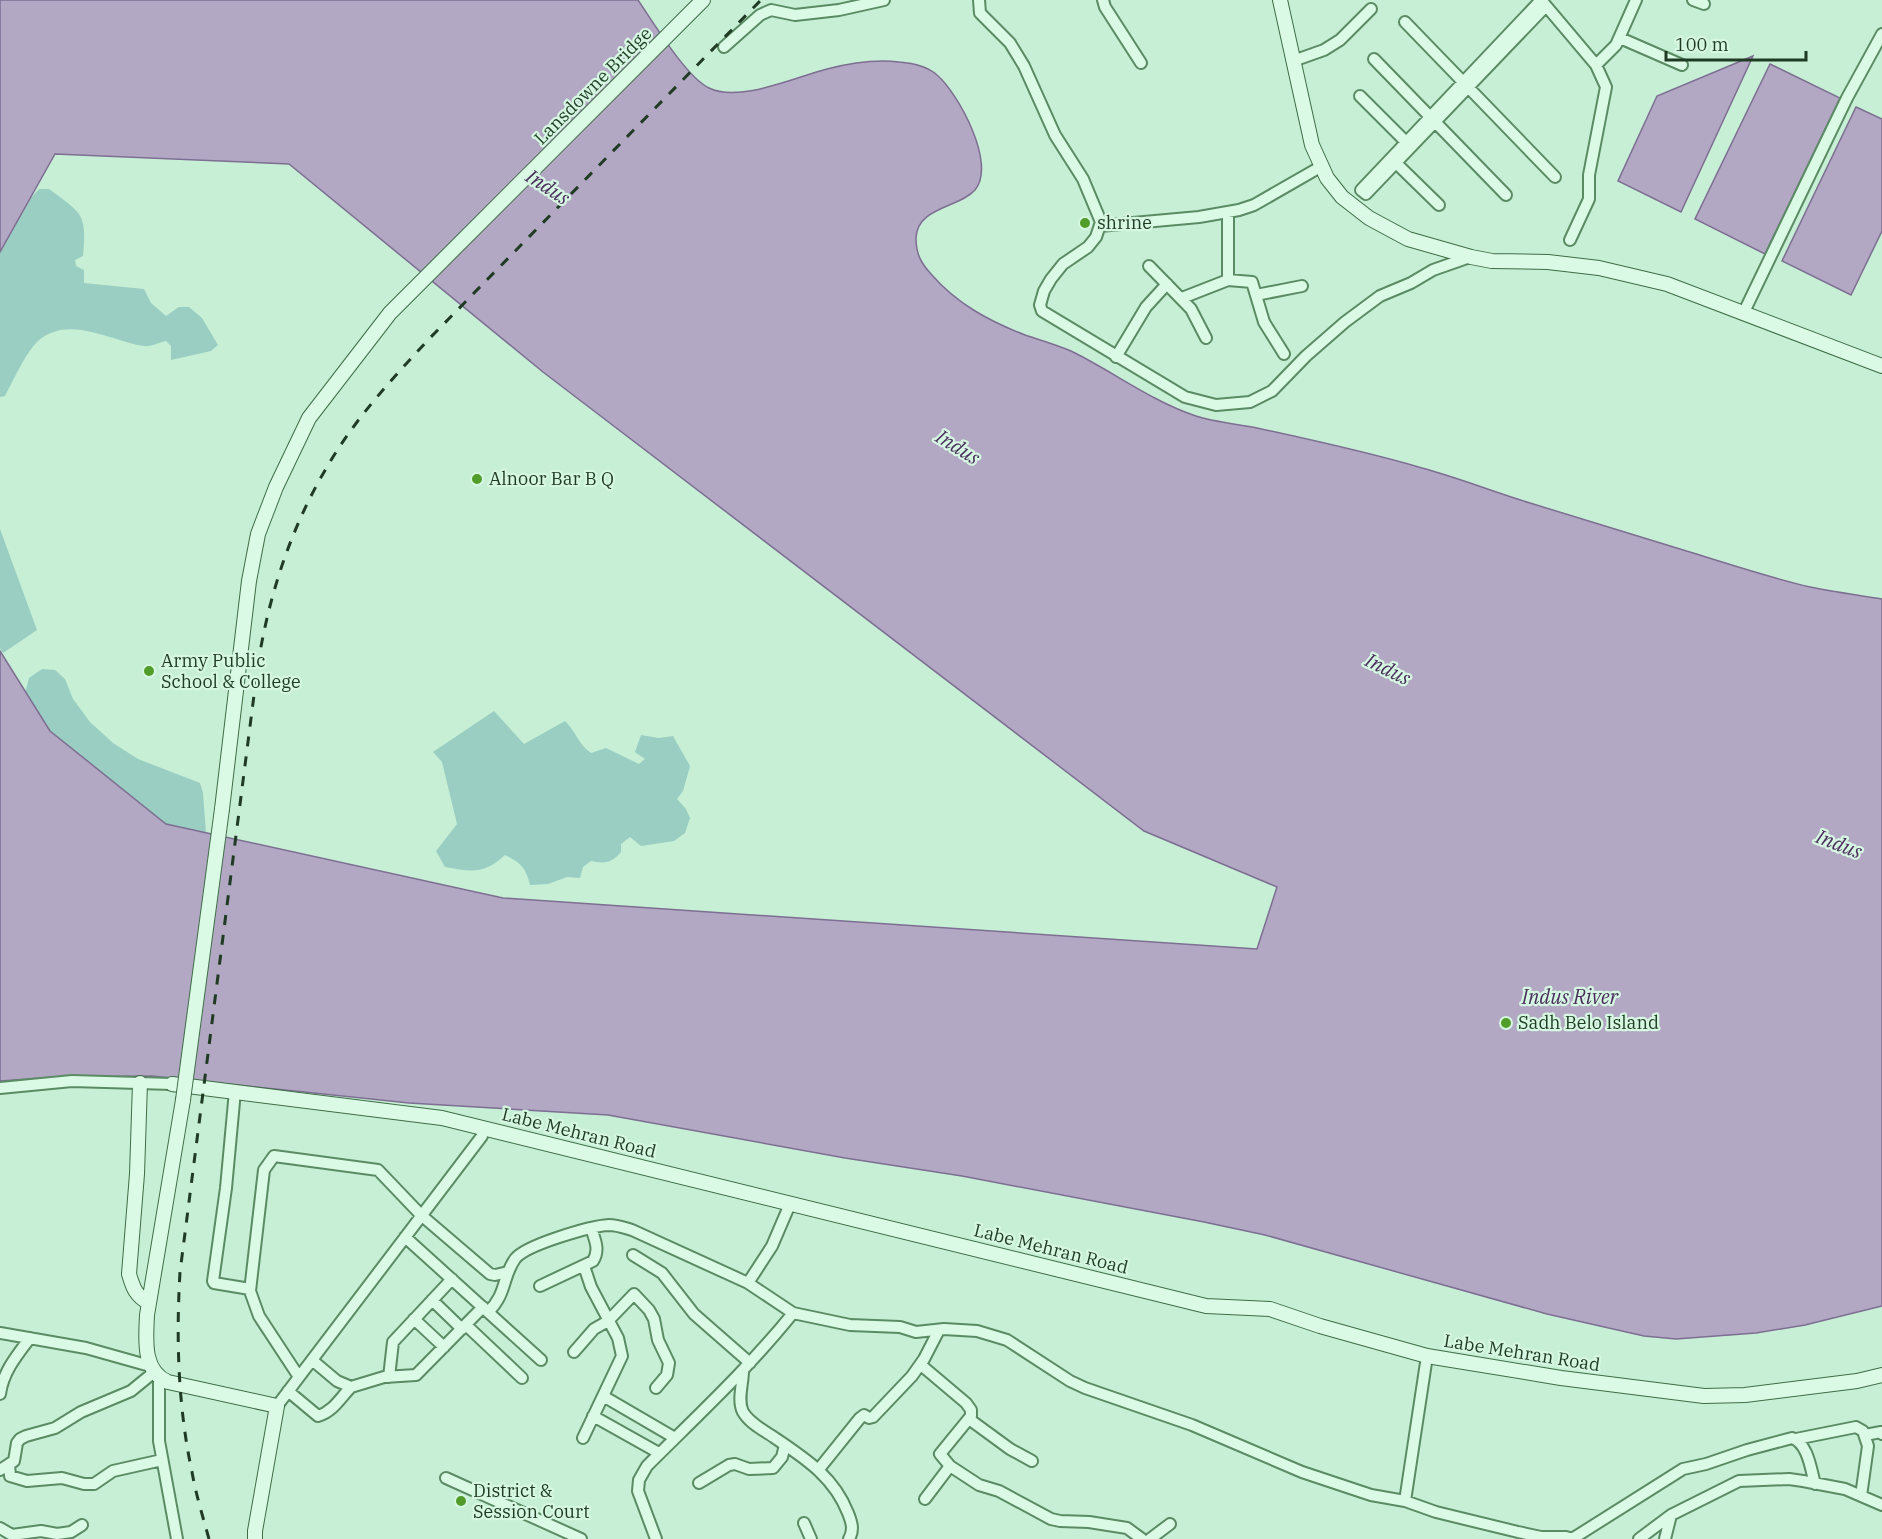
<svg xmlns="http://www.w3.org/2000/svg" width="1882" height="1539" viewBox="0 0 1882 1539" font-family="'IBM Plex Serif',serif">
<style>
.green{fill:#9acec2}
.water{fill:#b2a8c3;stroke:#7d6e92;stroke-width:1.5}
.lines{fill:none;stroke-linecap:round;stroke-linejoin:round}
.street-casing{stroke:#5b8b64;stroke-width:14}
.secondary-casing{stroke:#3e6d46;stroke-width:16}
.street{stroke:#dafae5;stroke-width:10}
.secondary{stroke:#dafae5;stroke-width:14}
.rail{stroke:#1f3b23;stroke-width:3;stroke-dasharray:10 10;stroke-linecap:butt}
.secondary-bridge-casing{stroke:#3e6d46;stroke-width:16;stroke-linecap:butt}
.secondary-bridge{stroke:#dafae5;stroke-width:14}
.poi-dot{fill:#529c2a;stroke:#d6f7e2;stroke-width:2}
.labels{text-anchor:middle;stroke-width:4.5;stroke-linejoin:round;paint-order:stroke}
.street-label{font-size:18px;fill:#1f3b23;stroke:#d6f7e2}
.poi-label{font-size:18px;fill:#1f3b23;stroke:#d6f7e2;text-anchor:start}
.water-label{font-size:20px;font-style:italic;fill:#492e5b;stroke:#d6f7e2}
</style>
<rect width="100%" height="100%" fill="#c6efd5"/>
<!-- green -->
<path class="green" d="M39,189H49C82,214 87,212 83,256L75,260L76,266L84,270V283L144,289L151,303L166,316L179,307H189L202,318L218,345L211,351L171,360V346L166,341C160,342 151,347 144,346C111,341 68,314 38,341C26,352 13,381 5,396L0,397V253L29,200Z
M0,529L37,630L3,653L0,648Z
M42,669L55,670L65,679L73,699L90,722L113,743L138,759L200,783L203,793L207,847L87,779L23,701L29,678Z
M494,711L524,744L565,721C576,732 579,745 591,753L606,748L639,764L645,759L635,752L641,735L659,738L673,736L690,766L683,791L677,799L686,809L690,818L685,833L674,841L641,846L630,837L621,844V852C612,863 604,864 591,861L583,867L580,878L567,877L548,884L530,885C526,868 521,863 505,855C485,874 472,872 445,867L436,851L457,824L442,762L433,752Z"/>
<!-- water -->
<path class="water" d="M0,0H638C653,22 686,77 709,88C739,103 796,77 827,69C850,63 875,59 899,62C912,63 927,66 937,75C958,93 997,164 975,190C959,208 917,207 916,238C916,254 921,263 931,274C957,304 989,321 1025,335C1040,340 1057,345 1071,351C1112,371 1150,400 1193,415C1213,422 1236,424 1257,428C1312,440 1368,452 1422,468C1459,478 1494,492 1530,503C1584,520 1639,536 1693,553C1732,565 1771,578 1810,587C1834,592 1858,595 1882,599V1306L1805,1325L1756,1333L1676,1339L1644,1336L1547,1314L1265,1235L1204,1222L962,1176L845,1158L608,1115L409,1103L152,1076L56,1077L0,1081V651L50,731L166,824L503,898L1257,949L1277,887L1144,831L543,372L289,164L55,154L0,252Z
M1753,56L1681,212L1618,181L1657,96Z
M1770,64L1840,98L1765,254L1695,219Z
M1856,107L1882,119V231L1851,295L1782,261Z"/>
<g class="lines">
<defs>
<path id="street" d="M979,0L980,13L1010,43L1024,66L1055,135L1083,179L1101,222L1096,237L1088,247L1063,264L1051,279L1044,291L1040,305L1042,311L1185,397L1216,405L1250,402L1272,391L1306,356L1345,322L1380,296L1411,283L1433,270L1470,257
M1103,0L1105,7L1141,63
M1541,0L1361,190L1366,194L1546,6
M1693,0L1704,4
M1542,1L1596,65L1606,87L1589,175V199L1570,240
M1405,22L1555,177
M1620,38L1682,65
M724,47L760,15L771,10L795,15L839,10L884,0
M1374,59L1506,195
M1293,61L1324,50L1340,40L1371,9
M1596,65L1616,45L1636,0
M1360,96L1411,147
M1396,163L1439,205
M1100,226L1199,217L1239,210L1254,205L1322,166
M1149,266L1191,309L1206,338
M1228,280V212
M1256,295L1302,286
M1182,298L1228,280L1252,282L1264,322L1284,354
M1743,314L1847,98L1882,34
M1116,357L1146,307L1167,284
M0,1088L72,1081L172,1084
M235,1091L226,1188L213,1281L214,1283L250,1289
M405,1237L541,1360
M633,1255L662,1273L694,1314L750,1363
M748,1283L772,1246L790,1204
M540,1286L593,1261C600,1250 595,1240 591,1228
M432,1300L462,1329
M488,1312C507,1294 502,1277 515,1259C525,1245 591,1226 609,1225C617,1225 625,1228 632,1230L748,1283L793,1313L850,1325L900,1327L916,1332L944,1329L977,1331L1007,1340L1070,1381L1085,1388L1192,1425L1302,1472L1371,1495L1405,1501L1436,1512L1518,1532L1541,1537H1566L1573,1539
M414,1319L444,1347
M466,1325L522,1378
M0,1333L86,1348L150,1366
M574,1352L594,1329L608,1321L634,1294L649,1310L654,1319L658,1340L669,1363L667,1375L656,1388
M312,1360L337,1381L351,1387L384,1377L416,1375L483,1307
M921,1365L966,1403L971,1410V1416L940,1454L950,1466
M743,1371C743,1384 737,1400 743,1412C750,1424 765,1431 775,1438C806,1459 834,1477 848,1513C852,1523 854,1530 849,1539
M299,1377L259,1316L250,1291L264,1170L274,1156L378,1170L421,1215L490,1274L495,1275L508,1272
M389,1377L393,1342L452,1279
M159,1378V1441L177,1539
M288,1391L318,1416C333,1412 341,1397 351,1387
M0,1394C3,1372 17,1355 30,1338
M603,1396L675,1438
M277,1406L482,1136
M593,1416L659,1453
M969,1419L1010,1449L1032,1461
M1865,1435L1881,1432L1882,1434
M583,1438L622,1356L618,1338L591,1287L584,1266
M1796,1439L1856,1427L1863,1431L1868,1446L1861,1496
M9,1464L10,1476L27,1481L62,1478L84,1484H94L113,1471L162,1460
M819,1469L860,1418L864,1415L869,1418L873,1417L912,1376L924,1359L939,1330
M0,1470L14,1461L17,1443L20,1439L26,1436L55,1428L81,1412L131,1391L153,1373
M446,1478L581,1539
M699,1483L729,1465L735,1464L749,1469L773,1468L782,1457L785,1445
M925,1499L950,1466L979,1485L999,1491L1051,1519L1060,1521L1089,1522L1127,1528L1142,1539
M1405,1501L1427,1356
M804,1523L811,1539
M0,1528L12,1535L41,1531L57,1534L71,1532L82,1525
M656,1539L638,1491L639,1480L647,1466C697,1416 749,1368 793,1313
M1150,1539L1170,1524
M1572,1539L1683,1469L1706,1464L1747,1450L1792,1438C1808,1443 1811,1470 1815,1484
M1639,1539L1671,1515L1739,1481L1789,1479L1803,1481L1845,1489L1882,1505
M1665,1539L1671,1515"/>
<path id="secondary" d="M1280,0L1312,145L1327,178L1342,197L1369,218L1408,239L1471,257L1492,261L1548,262L1599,268L1667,284L1882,366
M222,809L249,581L258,534L276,487L309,418L390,313L703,0
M140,1083L137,1174L129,1274C133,1288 136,1296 149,1303
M172,1084L442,1118L1206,1306L1270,1309L1320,1326L1427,1356L1561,1378L1704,1396L1745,1395L1857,1381L1882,1375
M183,1100L147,1315C146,1339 142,1371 168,1382L277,1406L255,1531V1539"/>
</defs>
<!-- street casing -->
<use href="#street" class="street-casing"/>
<!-- secondary casing -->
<use href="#secondary" class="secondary-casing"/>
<!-- street -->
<use href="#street" class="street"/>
<!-- secondary -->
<use href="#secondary" class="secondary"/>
<!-- rail -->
<path class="rail" d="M209,1539C203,1517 196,1495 192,1472C178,1407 176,1339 180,1272L258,664C272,576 303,494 357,422C379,393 404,366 429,339L761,0"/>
<defs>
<path id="secondary-bridge" d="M183,1100L222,809"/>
</defs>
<!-- secondary-bridge casing -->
<use href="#secondary-bridge" class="secondary-bridge-casing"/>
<!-- secondary-bridge -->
<use href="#secondary-bridge" class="secondary-bridge"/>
</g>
<!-- markers -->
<g class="poi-dot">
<circle cx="1085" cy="223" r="6"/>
<circle cx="477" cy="479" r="6"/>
<circle cx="149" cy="671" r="6"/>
<circle cx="1506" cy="1023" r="6"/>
<circle cx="461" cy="1501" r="6"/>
</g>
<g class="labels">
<!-- street labels -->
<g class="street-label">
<text transform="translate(593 86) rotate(-45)" y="6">Lansdowne Bridge</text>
<text transform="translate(579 1133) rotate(14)" y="6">Labe Mehran Road</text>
<text transform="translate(1051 1249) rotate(14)" y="6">Labe Mehran Road</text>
<text transform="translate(1522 1353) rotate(9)" y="6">Labe Mehran Road</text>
</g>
<!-- poi labels -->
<g class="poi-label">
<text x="1097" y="229">shrine</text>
<text x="489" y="485">Alnoor Bar B Q</text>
<text x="161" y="667">Army Public<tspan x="161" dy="21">School &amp; College</tspan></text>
<text x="1518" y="1029">Sadh Belo Island</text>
<text x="473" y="1497">District &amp;<tspan x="473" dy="21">Session Court</tspan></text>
</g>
<!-- water labels -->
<g class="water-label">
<text transform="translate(548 187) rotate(33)" y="7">Indus</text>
<text transform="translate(958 447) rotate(32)" y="7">Indus</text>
<text transform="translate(1388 669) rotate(26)" y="7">Indus</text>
<text transform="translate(1839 844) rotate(21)" y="7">Indus</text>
<text x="1570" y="1004">Indus River</text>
</g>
</g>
<!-- scale -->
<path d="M1666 51v9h140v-9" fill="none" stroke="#1f3b23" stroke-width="3"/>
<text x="1675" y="51" font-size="18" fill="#1f3b23" stroke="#d6f7e2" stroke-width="4.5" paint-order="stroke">100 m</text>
</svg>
